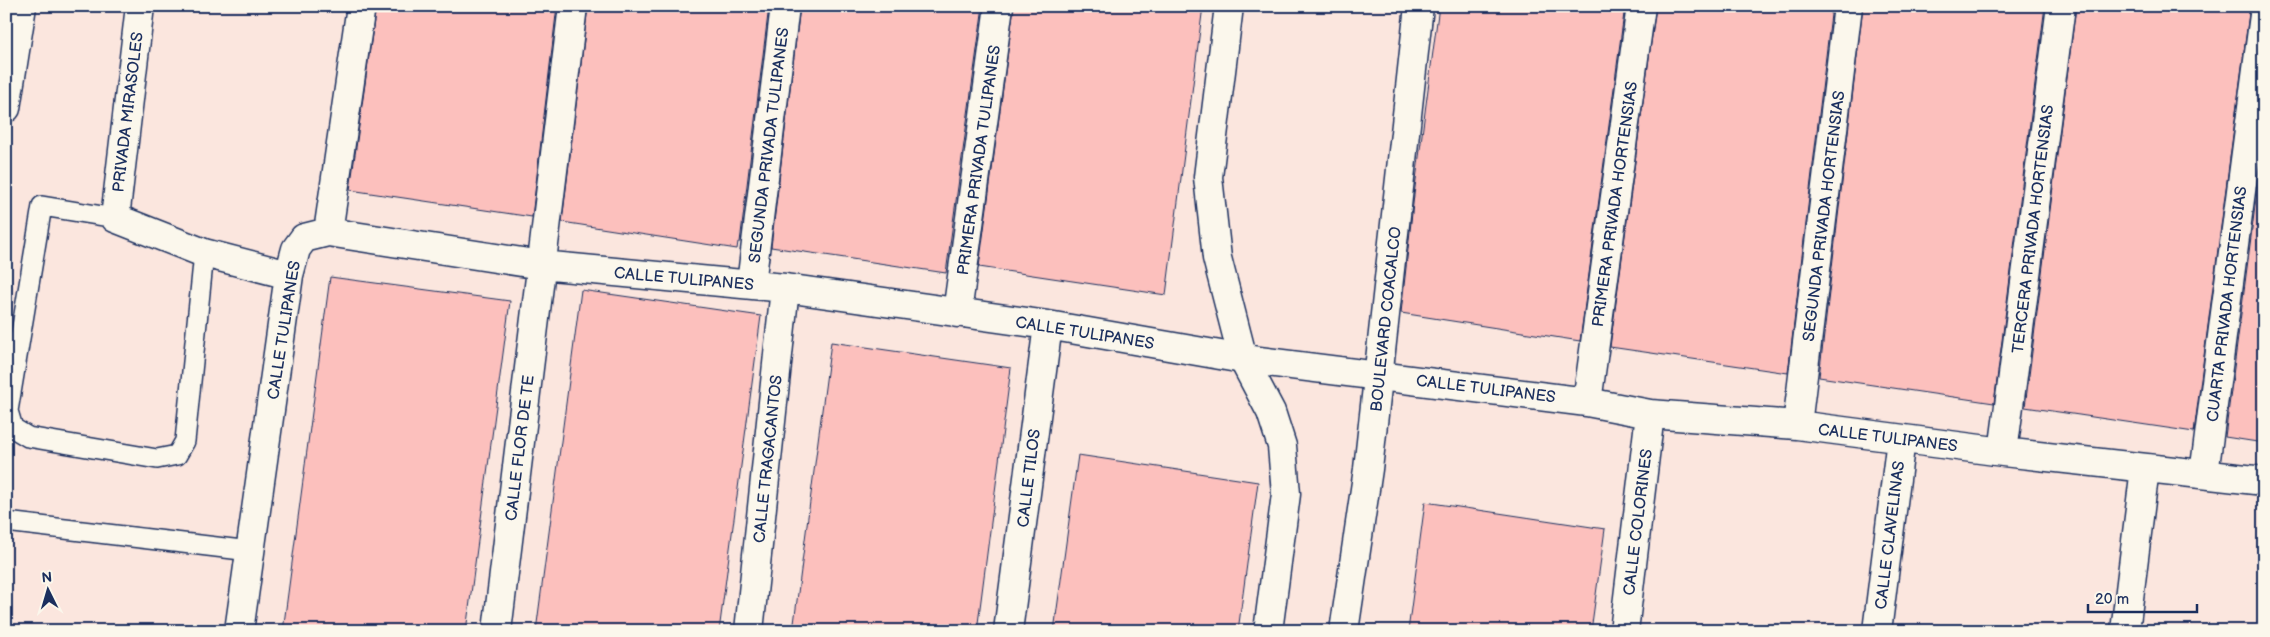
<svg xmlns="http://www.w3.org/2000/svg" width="2270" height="637" viewBox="0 0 2270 637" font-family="'Balsamiq Sans',sans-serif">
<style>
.building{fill:#fcc0bd;stroke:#1b2f5e}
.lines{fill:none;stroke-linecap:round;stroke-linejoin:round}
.lane-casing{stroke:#1b2f5e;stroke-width:22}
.street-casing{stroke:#1b2f5e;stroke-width:31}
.secondary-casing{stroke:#1b2f5e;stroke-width:31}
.lane{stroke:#fbf7ec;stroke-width:19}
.street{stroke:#fbf7ec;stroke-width:28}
.secondary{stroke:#fbf7ec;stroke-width:28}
.labels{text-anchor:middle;stroke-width:4;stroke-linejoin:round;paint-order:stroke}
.street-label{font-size:16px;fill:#1b2f5e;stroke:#fbf7ec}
</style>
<rect width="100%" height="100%" fill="#fbe6de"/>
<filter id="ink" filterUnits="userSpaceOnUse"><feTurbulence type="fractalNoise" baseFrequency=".02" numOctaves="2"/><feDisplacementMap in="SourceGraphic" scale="10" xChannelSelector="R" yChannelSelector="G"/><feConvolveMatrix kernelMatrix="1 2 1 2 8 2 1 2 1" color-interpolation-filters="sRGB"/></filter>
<g filter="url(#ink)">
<!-- building -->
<path class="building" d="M376,6H557L532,217L350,190Z
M588,6H769L740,242H738L737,249L562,222Z
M800,6H983L946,273L771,247Z
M1014,6H1203L1166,295L979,267Z
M1439,6H1625L1580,341L1401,313L1414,195Z
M1656,6H1832L1788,373L1610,347Z
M1863,6H2045L1994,403L1819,377Z
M2076,6H2251L2249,13L2194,432L2025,407Z
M2264,137V443L2225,437Z
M330,277L510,301L466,631H283Z
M581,290L761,316L719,631H536Z
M831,342L1011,368L977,631H793Z
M1078,455L1258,482L1238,631H1054Z
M1425,502L1605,529L1591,631H1408Z"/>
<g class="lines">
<defs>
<path id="lane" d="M115,218L42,206L8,411L13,428L28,437L157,459L177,455L185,441L204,253
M6,522L250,551"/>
<path id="street" d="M140,6L115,218L204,253L289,275
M6,108L22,6
M328,232L361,6
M751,284L785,6
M957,313L999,6
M1587,402L1641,6
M1797,425L1848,6
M2003,452L2061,6
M2204,474L2264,15
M239,631L289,275L296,249L304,238L328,232L541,265L785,288L1048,325L1243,359L1587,402L1650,414L1797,425L2003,452L2264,481
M497,631L573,6
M749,631L785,288
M1008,631L1048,325
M1624,631L1650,414
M1877,631L1901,439
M2125,631L2145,468"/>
<path id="secondary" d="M1229,6L1208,177L1217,258L1243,359L1271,412L1282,446L1286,494L1268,631
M1344,631L1368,469L1419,6"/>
</defs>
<!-- lane casing -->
<use href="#lane" class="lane-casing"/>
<!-- street casing -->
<use href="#street" class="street-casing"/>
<!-- secondary casing -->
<use href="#secondary" class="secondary-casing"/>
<!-- lane -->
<use href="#lane" class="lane"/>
<!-- street -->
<use href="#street" class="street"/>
<!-- secondary -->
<use href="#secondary" class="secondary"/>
</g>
</g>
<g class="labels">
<!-- street labels -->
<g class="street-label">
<text transform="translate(127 112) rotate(-83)" y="6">PRIVADA MIRASOLES</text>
<text transform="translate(768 145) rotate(-83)" y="6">SEGUNDA PRIVADA TULIPANES</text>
<text transform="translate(978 160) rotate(-82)" y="6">PRIMERA PRIVADA TULIPANES</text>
<text transform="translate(1614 204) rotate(-82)" y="6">PRIMERA PRIVADA HORTENSIAS</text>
<text transform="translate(1823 216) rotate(-83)" y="6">SEGUNDA PRIVADA HORTENSIAS</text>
<text transform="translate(2032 229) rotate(-83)" y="6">TERCERA PRIVADA HORTENSIAS</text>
<text transform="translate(684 278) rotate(5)" y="6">CALLE TULIPANES</text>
<text transform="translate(2226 304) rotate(-83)" y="6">CUARTA PRIVADA HORTENSIAS</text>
<text transform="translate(1385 319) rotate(-84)" y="6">BOULEVARD COACALCO</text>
<text transform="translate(283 330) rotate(-81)" y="6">CALLE TULIPANES</text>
<text transform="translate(1085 332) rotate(9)" y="6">CALLE TULIPANES</text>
<text transform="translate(1486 388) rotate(7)" y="6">CALLE TULIPANES</text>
<text transform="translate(1888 437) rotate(7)" y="6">CALLE TULIPANES</text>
<text transform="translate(519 448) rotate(-83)" y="6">CALLE FLOR DE TE</text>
<text transform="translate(767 459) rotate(-84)" y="6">CALLE TRAGACANTOS</text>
<text transform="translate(1028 478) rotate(-83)" y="6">CALLE TILOS</text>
<text transform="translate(1637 522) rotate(-83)" y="6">CALLE COLORINES</text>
<text transform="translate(1889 535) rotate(-83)" y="6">CALLE CLAVELINAS</text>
</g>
</g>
<!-- margin -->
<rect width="2270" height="637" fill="none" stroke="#fbf7ec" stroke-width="25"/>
<rect x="12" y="12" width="2245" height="612" fill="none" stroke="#1b2f5e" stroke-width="2" filter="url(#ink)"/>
<!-- north arrow -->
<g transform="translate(48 590) rotate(355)" stroke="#fbf7ec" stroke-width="4" paint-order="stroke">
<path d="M0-4L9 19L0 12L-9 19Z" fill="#1b2f5e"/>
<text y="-8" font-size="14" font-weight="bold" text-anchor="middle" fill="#1b2f5e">N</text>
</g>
<!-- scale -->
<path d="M2088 604v8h109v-8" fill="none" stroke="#1b2f5e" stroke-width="2.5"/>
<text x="2095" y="604" font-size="15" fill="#1b2f5e" stroke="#fbf7ec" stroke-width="4" paint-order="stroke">20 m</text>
</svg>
